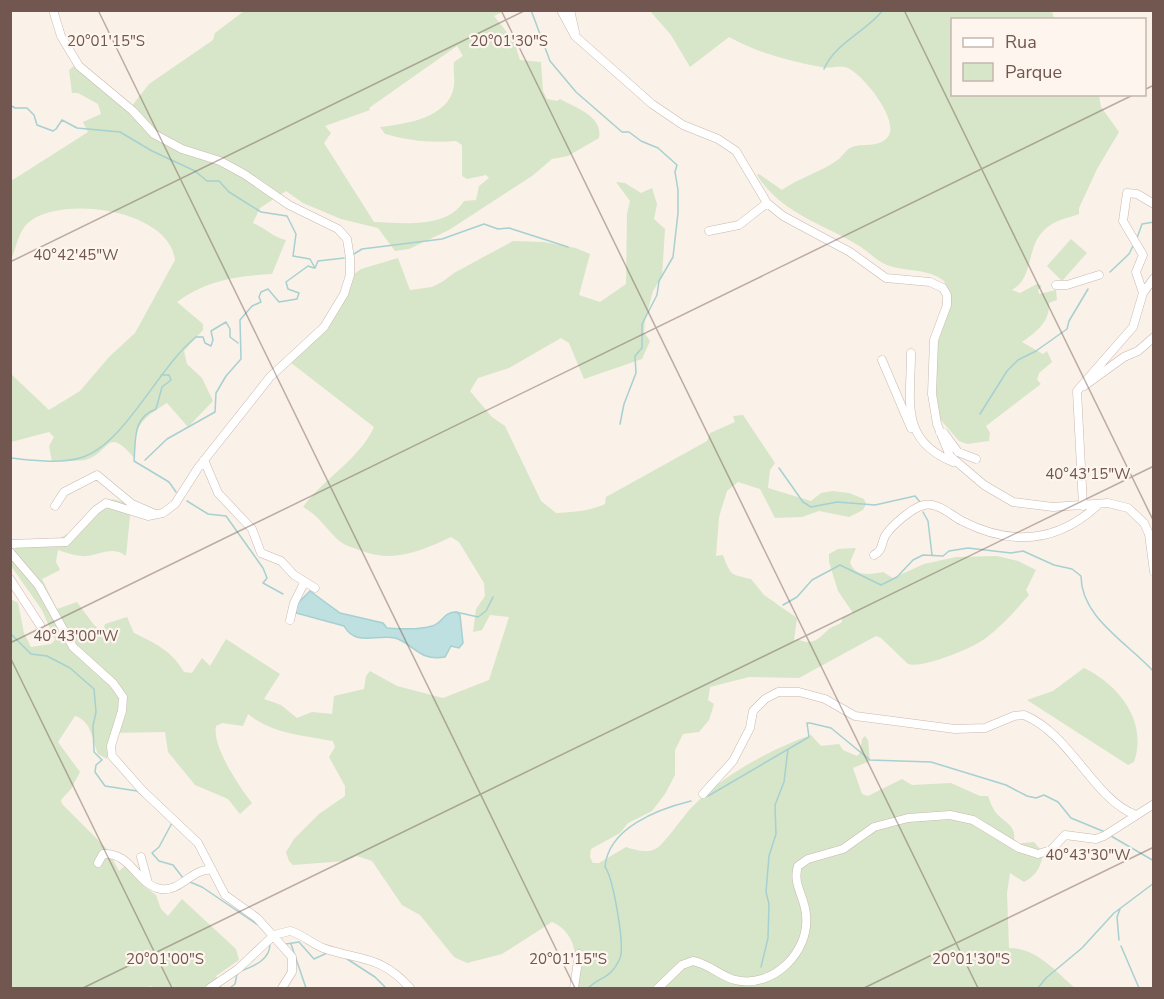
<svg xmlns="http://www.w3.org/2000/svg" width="1164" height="999" viewBox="0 0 1164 999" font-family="'Nunito Sans',sans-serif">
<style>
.green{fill:#d7e6c8;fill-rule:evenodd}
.water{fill:#bfe0e1;stroke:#a6d0d1;stroke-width:1.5}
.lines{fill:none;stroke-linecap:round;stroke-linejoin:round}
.stream{stroke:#a6d0d1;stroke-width:1.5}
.minor-casing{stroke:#cab8af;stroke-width:9}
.minor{stroke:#fff;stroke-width:8}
.ticks{fill:none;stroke:#71574f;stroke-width:1.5;stroke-opacity:0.45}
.ticks-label{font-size:15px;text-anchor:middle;fill:#71574f;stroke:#fdf5ee;stroke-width:4.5;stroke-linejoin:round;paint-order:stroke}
</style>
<rect width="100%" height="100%" fill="#faf1e8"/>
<!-- green -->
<path class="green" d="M244,11H504L494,16L514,41L520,60L541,62L543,91L547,99L557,101L560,99C576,108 603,116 599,138L568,156L552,159L532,176L449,230L409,249L395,251L378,228L341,219L303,203L286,191L260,208L253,223C265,228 273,237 286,240L272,274C237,276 206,280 177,302L203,324V330L184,351L187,364L202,378L213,401L188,427L167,403C140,420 135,424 134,458C106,424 110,454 85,460C74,462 63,459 52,462L49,446L54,437L49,432L11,442V374L49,410L80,391L109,357L135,333L175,260C169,209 62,195 29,222C18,231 17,247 11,259V181L88,132L83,122L101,114L98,104L78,93H72L69,70L76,64L131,107L149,84L213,40L215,33ZM457,46L463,56L454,62C453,70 455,78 454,86C449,118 406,124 380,127L385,134C410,141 431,143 456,141L462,145V176L467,179L486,175L489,178L479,186L476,200L464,201C447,229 403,223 374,222L324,143L331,133L325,126L370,110L369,108Z
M650,11H1052L1054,19L952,20V94L1099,95L1101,107L1119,132L1097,169L1079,208V214C1071,217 1060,219 1052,224C1023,241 1037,276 1012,290L1020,293L1037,284L1042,286L1038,290L1039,294L1056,290L1057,300L1049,303C1050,322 1036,332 1022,342L1043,354L1047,351L1052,362L1039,373L1037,380L1041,384L986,426L990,433L989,441L967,444L959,441L938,417L933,340L949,298L944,281C928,268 906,272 887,265C877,261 870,253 861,247C824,224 781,214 757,175L759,174L782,190C800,177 822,172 839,159C843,155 848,148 852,147C863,143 877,148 887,138C902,122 863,75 848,68C839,65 830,69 821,67C789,61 758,53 729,37L690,67L671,35Z
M616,182L625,183L641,193L652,188L657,204L654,219L665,229L662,276L653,291L645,321L644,332L650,341L642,359L584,379L569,343L561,338L509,368L478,378L470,391L492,417L505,426L541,501L556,513C573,512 590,511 605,504L606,497L707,441L710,433L735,422L733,416L743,415L775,463L770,470L768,488L811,501L821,493L833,491L849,493L864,499L866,504L863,510L849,517L819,511L802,517L775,518L760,489L738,482L727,491L719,517L716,556L723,555C731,577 731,574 751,579L764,595L797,618L794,641L798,639C812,647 819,638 829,629C833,626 838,625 842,622V618L853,613L838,591L829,562V554L838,549L856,548L850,562C855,578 871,574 883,572L893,578L924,564L956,557L997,556L1018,561L1036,570L1026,590L1029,595C1016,610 1002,626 986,638C973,648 922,669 908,664L881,638L876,636L799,678L749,677L710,687L708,700L714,704L709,720L699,732L683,734L675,750V775L665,794L652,811L628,823L620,833L591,849L590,857L593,863H599L626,847C635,850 648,854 657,848C666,842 683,816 693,806C725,774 769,750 811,735L821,746L839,744L843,750L857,756L860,753L862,739L865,736L868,740L870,761L853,768L862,794L868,796L902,779L912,785L951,783L980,796H988C990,802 993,810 998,815C1008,825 1018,827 1013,844L1034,842L1043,852C1042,866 1036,876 1024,882L1010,873L1007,893L1009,948C1037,948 1055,971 1075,988H573C579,964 578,933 552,922L502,954L467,963L454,957L420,915L402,905L372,861L357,856L345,861L293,865L289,861L286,852L294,839L319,814L345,796V786L329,757L335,747L333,741C303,735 273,734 248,714L243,726L222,723L216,726C212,747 239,786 252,803L240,814L228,799L195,785L168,752L165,732L112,733L107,759L98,754C92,740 92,721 75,716L58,742L80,772L71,789L61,800L62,804L107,849L119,871L126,865L146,888L156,895L161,909L168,916L182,899L236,949L239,960L216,976L222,988H153L151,986L147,988H11V599L18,603L24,633L31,647L51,644L55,640L42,610L11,566L10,550L13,552L20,542C33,541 51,543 62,537C89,524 96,483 131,507L126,556C112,546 102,554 88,556C79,557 66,553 58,550L56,562L60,570L42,579L57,609L77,602L94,625L103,632L105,624L127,617L134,633C155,643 172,651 184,672L192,673L202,658L210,666L226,639L280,674L264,699L281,705L297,718L312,712L332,714L334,696L364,689L366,676L370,671L397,686L443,698L489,680L509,617L490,615L482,630L473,632L476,609L485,596L484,583L459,542L451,537C421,551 394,563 362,551C354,548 343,545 337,539C325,527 318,515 303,507C324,478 359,460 374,427L286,359L324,325L339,294L353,275L361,269L398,258L410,290L432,287L442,282L454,273L513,241L544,242L576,248L590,254L579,295L600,302L626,284L627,214L630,201Z
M1071,239L1087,253L1062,281L1047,266Z
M1084,668C1119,685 1148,721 1134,762L1128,765L1027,700L1053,691Z"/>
<!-- water -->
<path class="water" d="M310,591L340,613L383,623L387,628C400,629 420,630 432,626C443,623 443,612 456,612L460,615L463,643L459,648L451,646L445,657C419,662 413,643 395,638C376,634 356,647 344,626L296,613V605Z"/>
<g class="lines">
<!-- stream -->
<path class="stream" d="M531,10L550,61L576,92L622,132H629L641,141L658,148L677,165L675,172L678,190V213L673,257L659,281L657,295L642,324V348L635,356L636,373L624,404L620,424
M824,69C835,43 866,32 883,10
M10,105L15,108H27L34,115L37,125L53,131L56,129L62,120L77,128L120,132L152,151L195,171L207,181H219L229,192L261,212L287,216L296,234L293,256L310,259L315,268
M1137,238L1142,224L1154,222
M354,254L362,249L442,239L484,224L498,229L509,228L568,247
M315,268L318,261L344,258
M1110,272L1129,254L1133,246
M161,375H169L171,380L162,387L156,409C132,418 136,440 134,461L169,482L176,492
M980,414L1007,371L1018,360L1036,351L1067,329L1069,321L1088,289
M10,458C32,460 59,464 80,458C125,445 158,367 196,337H203L205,343L211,346L213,340L211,331L226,322L230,329V337L238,343
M145,460L167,439L215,412L216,393L226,376L241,359L240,320L252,306L261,302L259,297L261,292L268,289L279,302L297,299L299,293L288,289L286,282L308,266L314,268
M779,468L803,502L811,507L837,502L875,505L915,496L920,502
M187,501L208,514L226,516L263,568L267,578L263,583L283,594
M923,512L928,521L932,555
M783,605L797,597L812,580L840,565L881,585L897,577L913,560L923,555L943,556L949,551L968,548L1011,553L1023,551L1054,565L1072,569L1081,576C1081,618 1128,643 1154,672
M456,612L478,617L486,611L493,597
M10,633L31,654L47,656L70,668L94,689L96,712L93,726L94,752L102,760L96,765L95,772L105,786L137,791L143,796
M708,796L809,737L807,723H810L831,728L870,760L931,762L1006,785L1027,796L1036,798L1044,795L1058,802L1071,818L1105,832
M172,823L159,847L152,853L159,861L173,865L183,878
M1111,836L1154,861
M190,882L202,887L258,925
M1119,940L1117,917L1120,909
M286,944L299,942L314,959L327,953
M291,944L306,988
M1121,946L1139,988
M344,957L375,977L386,988
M761,967L768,938L769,904L766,892L769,856L776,834L775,805L784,782L788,749
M241,971C254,966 270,960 270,944
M230,988L235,984L237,974
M588,988C601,976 611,979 620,958C625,945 613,877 605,867C608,828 658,809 691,801
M1038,988L1046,978L1082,948L1114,913L1154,883"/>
<defs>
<path id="minor" d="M561,10L575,36L652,104L683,125L718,139L736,151L767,203L783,216L850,252L886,278L930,282L943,288L947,295V305L934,340L932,394L937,424L950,456L984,485L1013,502L1053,507L1108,503L1128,508L1144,523L1149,534L1154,572
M570,10L575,32
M709,231L739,225L767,203
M1056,285H1067L1099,275
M1143,293L1136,272L1143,255L1123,221L1127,193L1137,194L1154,204
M911,353C911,401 899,440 953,462
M882,360L911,428
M1084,386L1124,357L1138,351L1154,337
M940,432L944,433L958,452L976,459
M204,460L218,493L252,529L261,553L281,561L294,575L315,588
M55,506L64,492L97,475L132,504L155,514
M1083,506L1077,391L1133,327L1143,293L1154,278
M10,544L66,542L96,510L106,503L148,516L163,513L175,504L198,468L270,377L324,327L344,294L350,275V258L347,239L338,229L289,205L244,174L220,161L182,149L154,134L133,111L79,66L61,36L53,10
M10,552L39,586L73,647L113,683L123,697L122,711L111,746L112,756L142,790L198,843L225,895L257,918L292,957V972L282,988
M874,555C883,550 881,544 885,536C891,526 913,507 924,505C937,502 951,515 962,521C1011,546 1057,543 1098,505
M10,579L40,625
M290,620L294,603L304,583
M703,794L733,761L750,728L753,711L765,699L778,692H799L825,699L855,716L955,729L985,728L1014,716L1024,715C1071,734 1094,800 1136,815
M141,857L147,879
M98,863L103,854C132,852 136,885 161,889C181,892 193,867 212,870
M210,988L238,969L274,935L290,931C302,934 312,944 323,948C360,961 381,955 410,988
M574,988L579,954
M658,988L682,965L693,961C709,964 720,976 735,980C773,989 810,952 806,915C805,897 792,884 798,866L808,859L843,849L874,827L908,818L950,815L973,820L1019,848L1038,854L1051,850L1065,835L1096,839L1104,836L1154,804"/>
</defs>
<!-- minor casing -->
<use href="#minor" class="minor-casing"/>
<!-- minor -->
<use href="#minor" class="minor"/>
</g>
<!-- ticks -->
<path class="ticks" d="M98,10L575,988M501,10L978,988M904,10L1154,522M1144,90L1154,85M10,262L526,10M10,643L1135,94M10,657L172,988M83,988L1154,466M864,988L1154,847"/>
<g class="ticks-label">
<text x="106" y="46">20°01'15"S</text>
<text x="509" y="46">20°01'30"S</text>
<text x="76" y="260">40°42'45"W</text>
<text x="1088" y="479">40°43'15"W</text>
<text x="76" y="641">40°43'00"W</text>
<text x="1088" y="860">40°43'30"W</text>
<text x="165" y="964">20°01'00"S</text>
<text x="568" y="964">20°01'15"S</text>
<text x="971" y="964">20°01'30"S</text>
</g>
<!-- border -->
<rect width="1164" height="999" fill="none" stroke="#71574f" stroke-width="24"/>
<!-- legend -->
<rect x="951" y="18" width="195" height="78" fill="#fdf5ee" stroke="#c5b6ae" stroke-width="1.5"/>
<rect x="963" y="38" width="30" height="9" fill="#ffffff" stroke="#c5b6ae" stroke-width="1.5"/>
<text x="1005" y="48" font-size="18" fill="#71574f">Rua</text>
<rect x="963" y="63" width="30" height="18" fill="#d7e6c8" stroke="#c5b6ae" stroke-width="1.5"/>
<text x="1005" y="78" font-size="18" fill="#71574f">Parque</text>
</svg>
